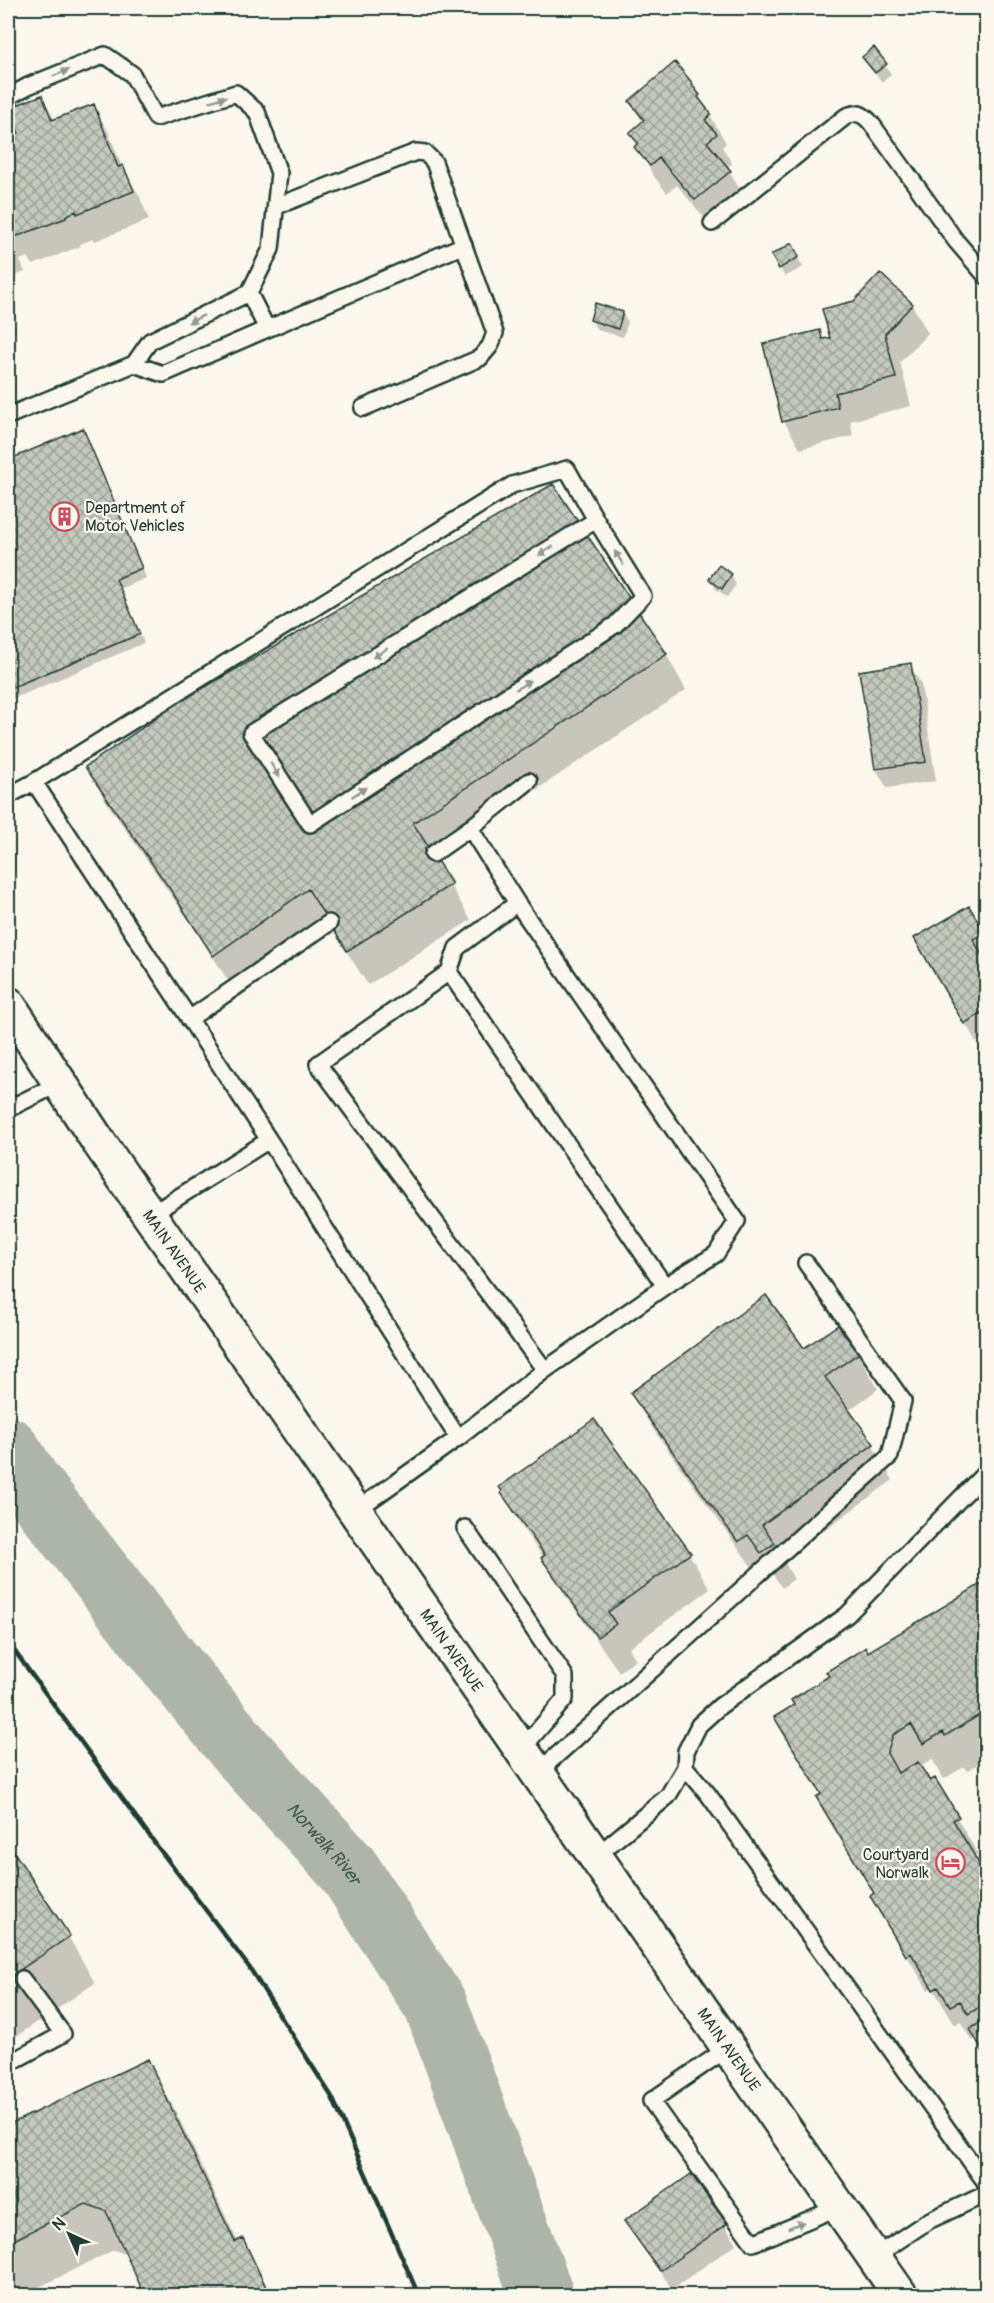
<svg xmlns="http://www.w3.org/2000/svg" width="994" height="2303" viewBox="0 0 994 2303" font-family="Pangolin,sans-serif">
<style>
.shadow{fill:#0003}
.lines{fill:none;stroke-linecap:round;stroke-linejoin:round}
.river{stroke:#adb4aa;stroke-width:64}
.building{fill:url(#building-cross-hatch);stroke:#1f3d34;stroke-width:1.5}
.service-casing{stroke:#1f3d34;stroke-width:20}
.primary-casing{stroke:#1f3d34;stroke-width:38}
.service{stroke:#fbf7ec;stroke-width:15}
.primary{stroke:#fbf7ec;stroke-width:33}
.rail{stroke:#1f3d34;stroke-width:4.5}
.oneway{fill:#8d9a90}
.labels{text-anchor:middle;stroke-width:4.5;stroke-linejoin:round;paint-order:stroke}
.poi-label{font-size:16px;fill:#1f3d34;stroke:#fbf7ec;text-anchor:start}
.street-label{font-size:16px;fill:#1f3d34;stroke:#fbf7ec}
.water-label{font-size:18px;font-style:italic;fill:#425b52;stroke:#fbf7ec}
</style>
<defs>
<pattern id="building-cross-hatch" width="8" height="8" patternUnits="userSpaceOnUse" patternTransform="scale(1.5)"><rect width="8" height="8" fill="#c4c9be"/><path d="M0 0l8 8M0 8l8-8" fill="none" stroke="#9fa49b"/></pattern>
</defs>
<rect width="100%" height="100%" fill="#fbf7ec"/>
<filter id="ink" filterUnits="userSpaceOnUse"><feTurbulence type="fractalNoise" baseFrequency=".0167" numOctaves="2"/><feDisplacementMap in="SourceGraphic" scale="12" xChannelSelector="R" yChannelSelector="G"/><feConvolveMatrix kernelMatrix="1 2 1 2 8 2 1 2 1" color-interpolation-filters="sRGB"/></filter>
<g filter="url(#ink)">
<!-- shadow -->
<path class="shadow" d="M874,49L891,74L882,82L870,66Z
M692,84L726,143L722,147L732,163L727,168L746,200L712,227L677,185L667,193L653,175L631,133L643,123L631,101Z
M42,97L55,120L93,105L109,133L122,167L139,195L149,220L95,241L93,239L80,244L81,246L33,265L28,257L20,260L25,272L13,277L8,268V139L21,134Z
M791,246L803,267L785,277L773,256Z
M880,275L912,305L928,333L900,362L911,406L850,421L853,436L800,449L784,421L819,331L824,340L831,339L855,303Z
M622,313L628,322L623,337L597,330L591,320Z
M82,430L146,578L120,589L144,643L8,701V461Z
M731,575L736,585L727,597L716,589L710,580Z
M666,654L686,690L434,858L471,920L368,985L329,924L235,991L194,928L107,803L87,768Z
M910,665L921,684L936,781L887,788L876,769Z
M969,908L986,938V957L983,959L986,965V1036L976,1042L916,938Z
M838,1327L858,1354L878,1389L848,1411L872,1445L893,1480L783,1560L794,1579L782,1588L770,1570L759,1577L653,1429L632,1393L804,1350Z
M503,1493L689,1554L710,1589L629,1648L636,1660L619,1672L564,1594L544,1558L523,1529Z
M983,1584L986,1589V1759L967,1771L964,1767L944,1779L932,1759L920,1767L929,1783L934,1780L957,1818L978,1854L973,1856L986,1878V2055L977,2038L972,2041L960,2021L955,2025L932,1987L928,1990L892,1932L875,1894L823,1795L868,1654Z
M8,1846L68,1936L95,1983L8,2042Z
M147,2061L174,2108L238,2242L242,2240L273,2296H146L128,2255L114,2250L21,2296H8V2126Z
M626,2221L725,2225L736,2244L672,2289Z"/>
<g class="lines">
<!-- river -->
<path class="river" id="s1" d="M8,1449L30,1484L167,1660L242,1752L348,1869L436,2006L542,2296"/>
</g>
<!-- building -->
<path class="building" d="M874,47L887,64L875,73L862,57Z
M675,62L693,84L692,85L700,95L698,97L711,114L705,120L717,134L707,142L731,171L695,200L659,158L650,166L634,147L638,143L629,133L644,120L629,101Z
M42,95L52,120L94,104L118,167L123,165L134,191L77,214L76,211L65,216L66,218L15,237L12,229L8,230V137L19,133L9,108Z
M792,243L799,257L779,269L771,255Z
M880,273L913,304L885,334L896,378L835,393L838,407L782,422L763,344L820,330L822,339L830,338L822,309L854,301Z
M595,303L623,312L618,329L590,320Z
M83,428L142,568L116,579L140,634L8,689V460Z
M553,484L667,654L413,823L452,884L347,951L308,889L213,956L172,892L85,767L183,700Z
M719,565L732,574L722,589L709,579Z
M911,663L926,762L875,769L859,671Z
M969,906L985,933L973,939L986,962V1010L964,1024L914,938Z
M766,1295L804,1348L838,1325L859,1353L825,1377L874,1444L762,1525L775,1543L761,1553L748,1535L738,1542L630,1393Z
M594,1419L691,1553L608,1612L616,1624L597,1637L541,1558L545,1555L501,1493L502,1491L499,1487Z
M984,1582L986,1586V1711L945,1736L943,1732L923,1744L911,1724L893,1735L887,1753L898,1773L918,1762L930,1781L935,1778L959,1817L953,1820L986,1875V2004L968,2014L960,2001L950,2006L938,1987L933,1990L911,1953L906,1956L870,1896L874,1893L816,1797L821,1794L774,1717L794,1705L791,1700L829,1676L826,1672L866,1647L868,1652Z
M8,1843L70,1936L8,1978Z
M986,2019V2057L970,2029Z
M148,2059L235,2242L243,2238L270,2296H145L106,2211L86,2204L8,2243V2125Z
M691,2174L727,2224L660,2271L624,2221Z"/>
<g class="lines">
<defs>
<path id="service" d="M8,97L28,86L105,55L132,74L156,118L236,93L257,112L279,173L271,249L249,293L150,341L134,364L163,374L267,329
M277,206L416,152L425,153L434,162L495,333L490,346L480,358L363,408
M712,223L845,117C857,111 862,113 871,123L956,241L986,276
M249,293L267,329L464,245
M8,416L134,364
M34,782L512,485L567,469L596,520L643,596L615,625L310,824L251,733L596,520
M8,796L34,782L269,1140L150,1215
M433,854L470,828L529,781
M517,903L737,1221L716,1254L665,1286
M449,972L457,948L517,903L470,828
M189,1019L329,923
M8,1109L60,1083
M269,1140L458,1438
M355,1511L458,1438L545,1370L665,1286L449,972L318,1064L545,1370
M465,1528L565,1676V1699L521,1750
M685,1767L708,1794L986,2183
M537,1773L890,1456L903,1401L806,1263
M595,1857L668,1796L685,1767L686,1751L699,1725L720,1706L847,1615L986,1472
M728,2048L651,2101L753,2243L839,2207
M8,2064L63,2034L22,1979
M874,2257L928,2221L986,2194"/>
<g id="primary">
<path id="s2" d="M8,1004L98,1141L901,2296"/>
</g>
</defs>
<!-- service casing -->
<use href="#service" class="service-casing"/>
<!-- primary casing -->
<use href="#primary" class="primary-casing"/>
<!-- service -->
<use href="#service" class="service"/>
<!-- primary -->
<use href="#primary" class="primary"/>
<!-- rail -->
<path class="rail" d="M8,1642L157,1846L249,1967L332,2097L419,2296"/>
</g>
<!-- one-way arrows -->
<defs><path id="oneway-solid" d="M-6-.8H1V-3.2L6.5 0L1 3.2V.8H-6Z" transform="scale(1.5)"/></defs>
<g class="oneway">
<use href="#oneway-solid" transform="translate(61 73) rotate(-22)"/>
<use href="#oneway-solid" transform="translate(218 99) rotate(-17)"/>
<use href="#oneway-solid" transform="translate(196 319) rotate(154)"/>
<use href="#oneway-solid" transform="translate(546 551) rotate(148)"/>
<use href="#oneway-solid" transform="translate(619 558) rotate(-122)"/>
<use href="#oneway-solid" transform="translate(380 653) rotate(148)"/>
<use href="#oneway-solid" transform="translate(523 685) rotate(-33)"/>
<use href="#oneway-solid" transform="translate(275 770) rotate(57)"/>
<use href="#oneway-solid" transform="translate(359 792) rotate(-33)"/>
<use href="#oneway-solid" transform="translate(796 2225) rotate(-22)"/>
</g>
</g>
<!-- icons -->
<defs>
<symbol id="building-ring" viewBox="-11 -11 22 22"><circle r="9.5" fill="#fbf7ec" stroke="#d1495b" stroke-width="1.5"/><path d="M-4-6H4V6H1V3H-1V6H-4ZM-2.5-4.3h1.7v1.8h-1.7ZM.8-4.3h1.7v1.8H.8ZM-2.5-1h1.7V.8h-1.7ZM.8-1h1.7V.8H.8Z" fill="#d1495b"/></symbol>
<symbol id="hotel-ring" viewBox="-11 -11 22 22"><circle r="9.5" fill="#fbf7ec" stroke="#d1495b" stroke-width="1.5"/><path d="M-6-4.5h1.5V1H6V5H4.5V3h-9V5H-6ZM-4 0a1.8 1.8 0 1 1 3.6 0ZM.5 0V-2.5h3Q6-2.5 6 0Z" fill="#d1495b"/></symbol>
</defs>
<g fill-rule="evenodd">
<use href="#building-ring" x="48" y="500" width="33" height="33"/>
<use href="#hotel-ring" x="934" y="1846" width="33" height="33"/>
</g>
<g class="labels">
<!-- poi labels -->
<g class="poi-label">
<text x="85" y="513">Department of<tspan x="85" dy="18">Motor Vehicles</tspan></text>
<text x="929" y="1860" text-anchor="end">Courtyard<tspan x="929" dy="18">Norwalk</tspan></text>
</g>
<!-- street labels -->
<g class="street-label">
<text dy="6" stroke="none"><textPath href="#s2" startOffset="298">MAIN AVENUE</textPath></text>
<text dy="6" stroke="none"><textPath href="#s2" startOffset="784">MAIN AVENUE</textPath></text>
<text dy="6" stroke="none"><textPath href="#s2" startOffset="1270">MAIN AVENUE</textPath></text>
</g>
<!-- water labels -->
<g class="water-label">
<text dy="6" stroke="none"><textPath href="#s1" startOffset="506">Norwalk River</textPath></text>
</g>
</g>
<!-- margin -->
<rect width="994" height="2303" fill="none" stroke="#fbf7ec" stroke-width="30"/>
<rect x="15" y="15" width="964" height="2273" fill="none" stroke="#1f3d34" stroke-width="2" filter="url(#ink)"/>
<!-- north arrow -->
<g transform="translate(69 2234) rotate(315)" stroke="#fbf7ec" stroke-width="4.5" paint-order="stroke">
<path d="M0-4.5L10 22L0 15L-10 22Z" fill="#1f3d34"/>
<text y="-9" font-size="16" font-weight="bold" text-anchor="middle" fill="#1f3d34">N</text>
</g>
</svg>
